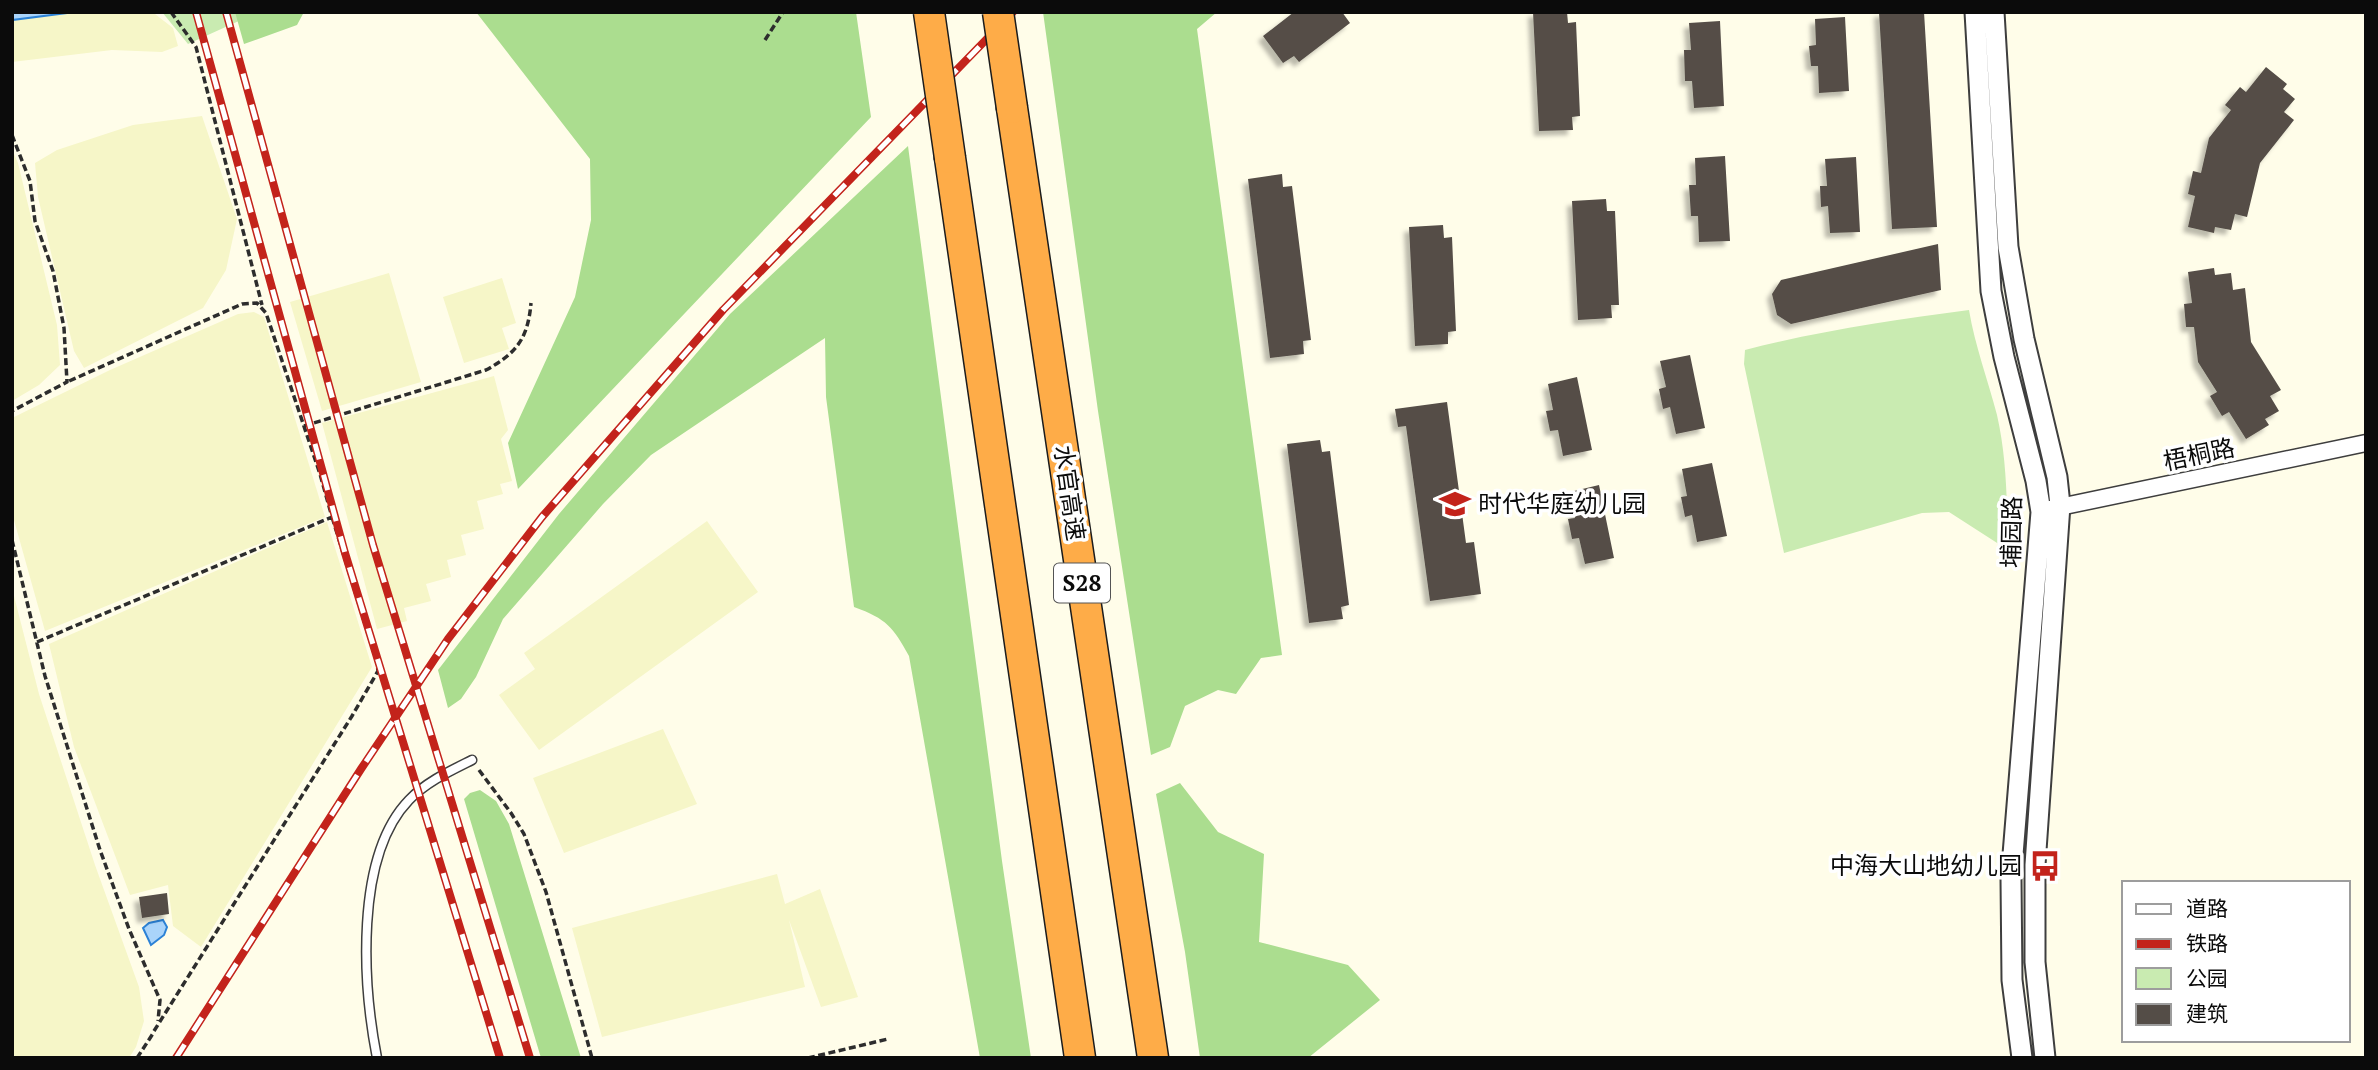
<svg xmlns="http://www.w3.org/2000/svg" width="2378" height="1070" viewBox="0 0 2378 1070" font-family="'PT Serif','Noto Sans SC',serif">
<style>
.farmland{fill:#f6f6c8}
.green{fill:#c9ebb1}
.forest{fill:#abdd8f}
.water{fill:#aad4fa;stroke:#2c82d6;stroke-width:2}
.building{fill:#544d47;filter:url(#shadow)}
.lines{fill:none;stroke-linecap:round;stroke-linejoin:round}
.service-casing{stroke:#3e3e3e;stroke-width:11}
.minor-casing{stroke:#3e3e3e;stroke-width:19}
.tertiary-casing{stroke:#3e3e3e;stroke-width:23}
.motorway-casing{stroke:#1c1c1c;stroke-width:33}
.path{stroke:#2d2d2d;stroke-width:3.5;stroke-dasharray:7 3.5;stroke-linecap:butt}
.service{stroke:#fff;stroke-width:8}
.minor{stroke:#fff;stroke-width:16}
.tertiary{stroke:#fff;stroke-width:19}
.motorway{stroke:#feac48;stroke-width:30}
.rail-casing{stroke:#c3231b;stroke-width:8}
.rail{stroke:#fff;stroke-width:5;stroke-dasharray:16;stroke-linecap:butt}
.motorway-bridge-casing{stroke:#1c1c1c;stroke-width:33;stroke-linecap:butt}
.motorway-bridge{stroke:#feac48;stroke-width:30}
.labels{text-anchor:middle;stroke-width:7;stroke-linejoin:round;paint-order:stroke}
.shield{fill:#fff;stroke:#545454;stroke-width:2}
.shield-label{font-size:23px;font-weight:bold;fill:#0b0b0b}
.street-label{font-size:24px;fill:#0b0b0b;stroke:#fff}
.poi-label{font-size:24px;fill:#0b0b0b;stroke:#fff;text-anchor:start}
</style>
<defs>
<filter id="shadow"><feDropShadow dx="-5" dy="5" stdDeviation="2" flood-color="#0004"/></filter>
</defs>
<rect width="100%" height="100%" fill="#fffde9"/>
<!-- farmland -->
<path class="farmland" d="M75,12L155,14L173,28L178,46L162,52L112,50L12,62V20Z
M202,116L237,219L226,270L203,308L84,368L74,351L38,197L35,163L57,150L133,125Z
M12,149L18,163L57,325L60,365L39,385L12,401Z
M389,273L421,382L322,411L290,302Z
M502,278L516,323L502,328L509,349L464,363L443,297Z
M254,312L264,317L325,517L45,631L12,513V418L110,370L238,314Z
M494,376L508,430L501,439L512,481L500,484L503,494L477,501L484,529L461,535L466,555L447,560L451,577L426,584L431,601L404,608L407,621L377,629L322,423Z
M707,521L758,592L539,750L499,695L535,669L524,653Z
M327,522L372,667L201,947L173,926L168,885L130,895L74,747L49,644Z
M12,588L39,694L95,865L139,987L144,1021L136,1047L129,1058H12Z
M663,729L697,804L564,853L533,778Z
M777,874L785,904L820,889L858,997L821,1007L789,920L805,987L602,1037L572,928Z"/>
<!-- green -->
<path class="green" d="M162,12H259L188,44Z
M1969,310C1975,346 1988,380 1997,415C2007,459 2007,504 2008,550L1949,512L1922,513L1784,553L1744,364L1745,350C1818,331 1894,320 1969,310Z"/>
<!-- forest -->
<path class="forest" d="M235,12H304L297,25L244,44Z
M476,12H856L871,117L518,489L508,443L575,297L591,220L590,159Z
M1043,12H1217L1197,29L1282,655L1261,658L1236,694L1218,690L1185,706L1170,747L1151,755L1098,411Z
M908,146L1002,861L1031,1058H980L909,656C893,627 887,619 854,607L826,397L825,338L651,455L603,504L503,619L476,677L461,699L448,708L438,670L559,514L730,314Z
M1180,783L1218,832L1264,854L1259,942L1348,965L1380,1000L1308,1058H1200L1185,952L1156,794Z
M480,790L496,801L509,824L581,1058H541L464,799L470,793Z"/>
<!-- water -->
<path class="water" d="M12,12H75L12,20Z
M163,920L167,927L164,935L151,945L143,928L149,923Z"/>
<!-- building -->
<path class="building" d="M1294,12H1342L1350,23L1299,62L1294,56L1283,63L1263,36Z
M1533,12H1567L1568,23L1576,22L1580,116L1572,117L1573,130L1539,131Z
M1879,12H1924L1937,227L1892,229Z
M1845,17L1849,91L1819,93L1818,66H1811L1809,46L1816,45L1815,19Z
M1720,21L1724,106L1694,108L1692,81H1685L1684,50H1691L1689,23Z
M2266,67L2287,84L2283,89L2295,99L2284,112L2294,120L2260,163L2247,217L2235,214L2231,230L2215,227L2214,233L2188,227L2195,196L2188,194L2193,171L2201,173L2209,138L2231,110L2225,105L2240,87L2246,92Z
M1725,156L1730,241L1699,242L1698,216H1691L1689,185H1696L1695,158Z
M1856,157L1860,232L1830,233L1828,206L1821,207L1820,186H1827L1825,159Z
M1282,174L1283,187L1292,186L1311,340L1303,341L1304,354L1270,358L1248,179Z
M1606,199L1607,211H1615L1619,305H1611L1612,318L1578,320L1572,201Z
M1443,225L1444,238L1452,237L1456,331L1448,332V344L1415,346L1409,227Z
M1938,244L1941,290L1791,324L1777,315L1772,294L1781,280Z
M2214,268L2215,275L2231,273L2233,290L2245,288L2251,342L2281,390L2270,396L2279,411L2265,419L2269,425L2246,439L2229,412L2222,416L2210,396L2217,392L2198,362L2194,327H2186L2184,304L2192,303L2188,272Z
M1690,355L1705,428L1676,434L1670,407L1663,409L1659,389L1666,387L1660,361Z
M1577,377L1592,450L1563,456L1558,430L1550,431L1546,411L1553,410L1548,384Z
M1447,402L1466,543L1474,542L1481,594L1430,601L1406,426L1398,427L1395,409Z
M1320,440L1322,452L1330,451L1349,605L1341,607L1343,619L1309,623L1287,444Z
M1712,463L1727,536L1697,542L1692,515L1685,517L1681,497L1687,496L1682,469Z
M1599,485L1614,558L1585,564L1579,538L1572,539L1568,519L1575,518L1570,492Z
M167,893L169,914L142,918L139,897Z"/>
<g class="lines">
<defs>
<path id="service" d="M377,1058C363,986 354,857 409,800C426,782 450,771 472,760"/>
<path id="minor" d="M2050,509L2366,443"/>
<path id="tertiary" d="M1975,12L1991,291L2004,357L2036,481L2041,512L2011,879L2012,980L2022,1058
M1994,12L2008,247L2024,339L2057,477L2060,505L2035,865V962L2045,1058"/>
<path id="motorway" d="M1012,108L1153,1058
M950,158L1080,1058"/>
</defs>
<!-- service casing -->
<use href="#service" class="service-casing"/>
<!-- minor casing -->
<use href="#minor" class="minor-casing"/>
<!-- tertiary casing -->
<use href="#tertiary" class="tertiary-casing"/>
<!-- motorway casing -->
<use href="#motorway" class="motorway-casing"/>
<!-- path -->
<path class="path" d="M171,12L196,47L262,305
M765,40L783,12
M12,135L30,181L35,221L53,271L64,328L67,382L12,411
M304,426L486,370C517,353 528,338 531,303
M12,540L45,676L100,850L129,929L160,1000L158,1021
M37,642L332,517L320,474L266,313L257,303L242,304L67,382
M479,770L511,813L524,834L546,892L592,1058
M154,1031L352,716L378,671L377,663L332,517
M137,1058L154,1032
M808,1058L888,1039"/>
<!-- service -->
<use href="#service" class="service"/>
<!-- minor -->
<use href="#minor" class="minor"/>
<!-- tertiary -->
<use href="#tertiary" class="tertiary"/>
<!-- motorway -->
<use href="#motorway" class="motorway"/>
<defs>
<path id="rail" d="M196,12L345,553L500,1058
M226,12L373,545L530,1058
M176,1058L361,769L448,639L542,517L723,310L1013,12"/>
</defs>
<!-- rail casing -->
<use href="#rail" class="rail-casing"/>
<!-- rail -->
<use href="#rail" class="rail"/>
<defs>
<path id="motorway-bridge" d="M929,12L950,158
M998,12L1012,108"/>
</defs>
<!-- motorway-bridge casing -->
<use href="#motorway-bridge" class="motorway-bridge-casing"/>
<!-- motorway-bridge -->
<use href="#motorway-bridge" class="motorway-bridge"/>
</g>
<!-- icons -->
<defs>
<symbol id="school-bare" viewBox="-9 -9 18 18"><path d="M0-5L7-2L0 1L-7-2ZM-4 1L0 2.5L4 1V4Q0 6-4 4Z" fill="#c3231b" stroke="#fff" stroke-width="2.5" paint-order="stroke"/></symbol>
<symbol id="bus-bare" viewBox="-9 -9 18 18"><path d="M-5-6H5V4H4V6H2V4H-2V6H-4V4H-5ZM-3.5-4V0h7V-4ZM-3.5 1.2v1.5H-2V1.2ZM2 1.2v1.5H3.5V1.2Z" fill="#c3231b" stroke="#fff" stroke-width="2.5" paint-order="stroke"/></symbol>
</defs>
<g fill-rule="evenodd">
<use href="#school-bare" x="1433" y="482" width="44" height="44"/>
<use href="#bus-bare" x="2023" y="844" width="44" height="44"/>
</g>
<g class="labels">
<!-- shield labels -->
<rect class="shield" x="1054" y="563.5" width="56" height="39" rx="5"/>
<g class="shield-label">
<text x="1082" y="591">S28</text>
</g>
<!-- street labels -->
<g class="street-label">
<text transform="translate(2199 455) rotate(-12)" y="8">梧桐路</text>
<text transform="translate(1069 493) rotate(82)" y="8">水官高速</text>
<text transform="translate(2012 532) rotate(-89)" y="8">埔园路</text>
</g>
<!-- poi labels -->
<g class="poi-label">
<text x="1478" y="512">时代华庭幼儿园</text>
<text x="2022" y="874" text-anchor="end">中海大山地幼儿园</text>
</g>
</g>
<!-- border -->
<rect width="2378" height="1070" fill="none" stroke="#0b0b0b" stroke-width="28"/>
<!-- legend -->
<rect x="2122" y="881" width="228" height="161" fill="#ffffff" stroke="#9d9d9d" stroke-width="2"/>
<rect x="2136" y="904" width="35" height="10" fill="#ffffff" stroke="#9d9d9d" stroke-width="2"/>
<text x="2186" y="916" font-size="21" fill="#0b0b0b">道路</text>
<rect x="2136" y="939" width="35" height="10" fill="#c3231b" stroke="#9d9d9d" stroke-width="2"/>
<text x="2186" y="951" font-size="21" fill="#0b0b0b">铁路</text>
<rect x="2136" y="968" width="35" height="21" fill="#c9ebb1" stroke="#9d9d9d" stroke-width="2"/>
<text x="2186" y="986" font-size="21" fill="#0b0b0b">公园</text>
<rect x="2136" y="1004" width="35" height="21" fill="#544d47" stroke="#9d9d9d" stroke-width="2"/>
<text x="2186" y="1021" font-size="21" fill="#0b0b0b">建筑</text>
</svg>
